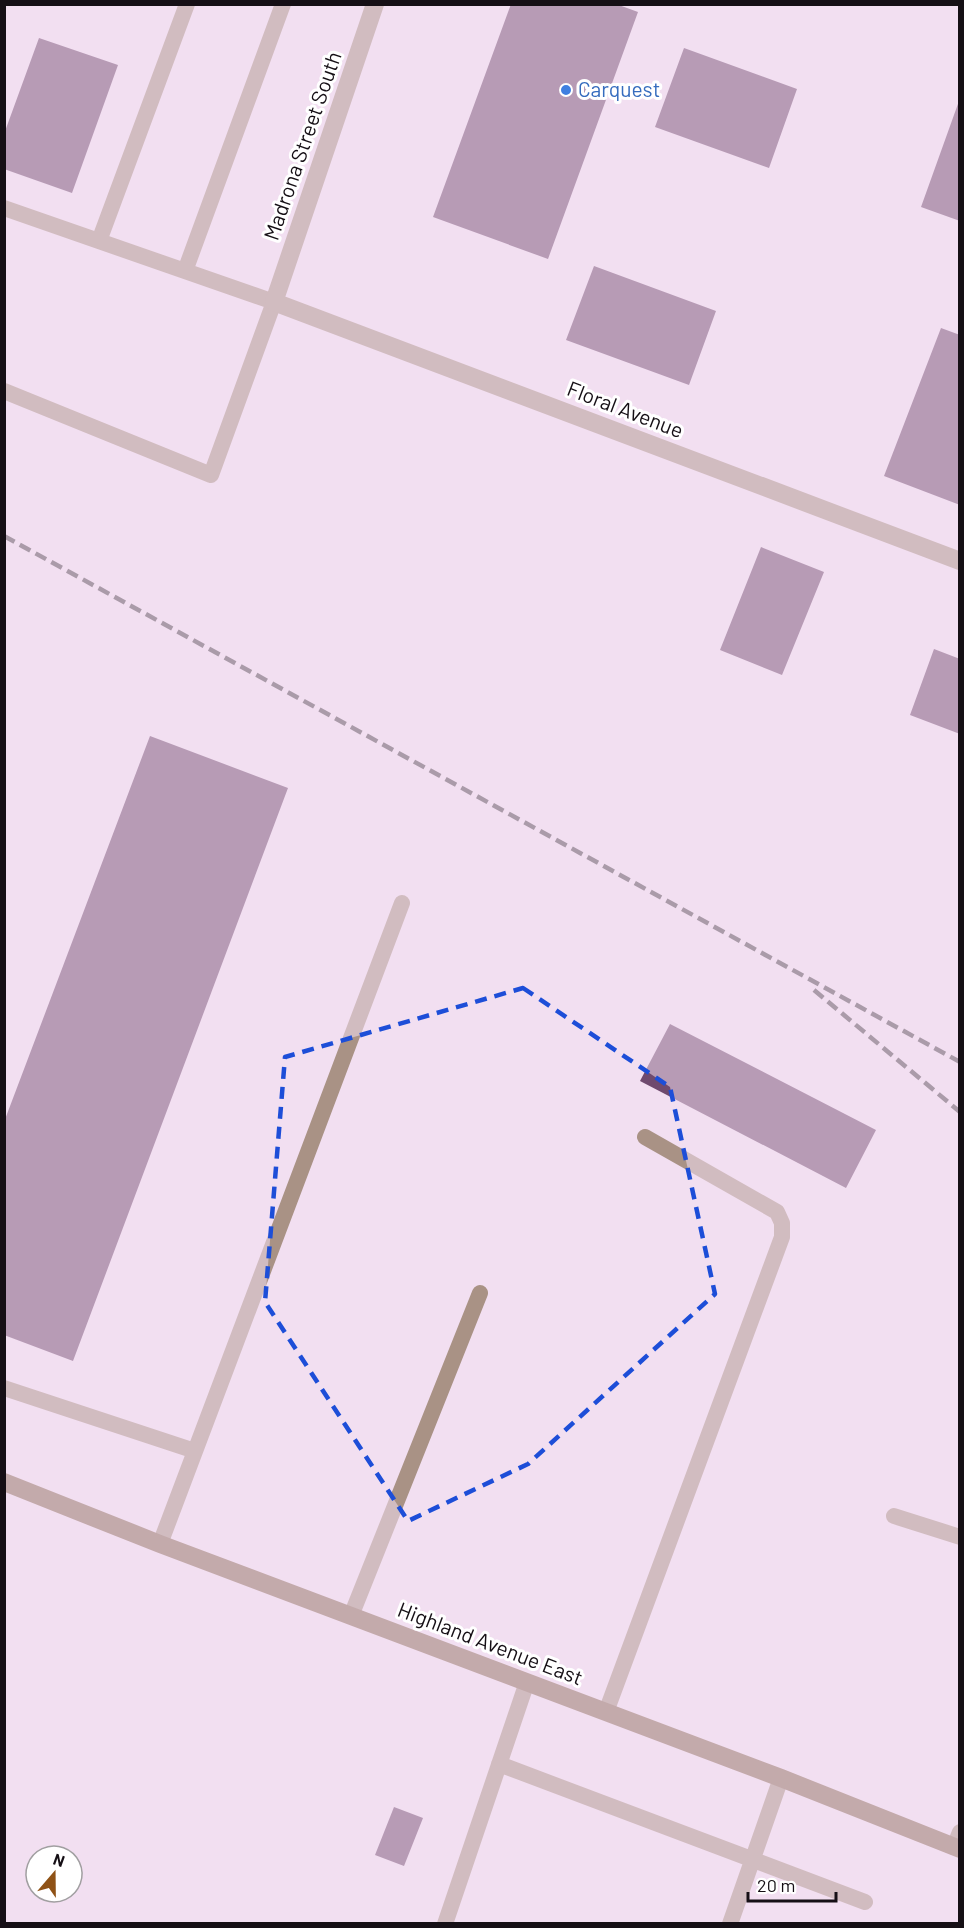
<svg xmlns="http://www.w3.org/2000/svg" width="964" height="1928" viewBox="0 0 964 1928" font-family="Barlow,sans-serif">
<style>
.building{fill:#6f4a6e}
.lines{fill:none;stroke-linecap:round;stroke-linejoin:round}
.lane{stroke:#a99285;stroke-width:16}
.street{stroke:#a99285;stroke-width:18}
.secondary{stroke:#8a6a57;stroke-width:18}
.rail{stroke:#534953;stroke-width:4.5;stroke-dasharray:12 6;stroke-linecap:butt}
.marked{fill:none;stroke:#1d4ed8;stroke-width:4.5;stroke-dasharray:12 8;stroke-linejoin:round}
.shop-dot{fill:#3f7fe0;stroke:#fff;stroke-width:2}
.labels{text-anchor:middle;stroke-width:6;stroke-linejoin:round;paint-order:stroke}
.shop-label{font-size:21px;fill:#366cbe;stroke:#fff;text-anchor:start}
.street-label{font-size:21px;fill:#150f15;stroke:#fff}
</style>
<rect width="100%" height="100%" fill="#f2dff1"/>
<!-- building -->
<path class="building" d="M511,4H616L638,12L548,259L433,217Z
M39,38L118,65L72,193L4,169V134Z
M684,48L797,89L769,168L655,127Z
M959,101H960V221L921,207Z
M594,266L716,311L689,385L566,340Z
M941,328L960,335V505L884,476Z
M761,547L824,572L782,675L720,650Z
M934,649L960,659V734L910,715Z
M150,736L288,788L73,1361L4,1335V1122Z
M670,1024L876,1130L846,1188L640,1081Z
M394,1807L423,1818L404,1866L375,1855Z"/>
<g class="lines">
<!-- lane -->
<path class="lane" d="M4,208L274,302L211,475L4,391
M99,241L187,4
M185,271L283,4
M4,1388L195,1451
M894,1516L960,1537
M160,1544L402,903
M351,1616L480,1293
M606,1712L782,1237V1223L777,1212L645,1137
M499,1764L865,1902
M954,1847L960,1832
M445,1924L527,1682
M730,1924L781,1778"/>
<!-- street -->
<path class="street" d="M375,4L274,302L960,561"/>
<!-- secondary -->
<path class="secondary" d="M4,1482L160,1544L781,1778L960,1849"/>
<!-- rail -->
<path class="rail" d="M4,536L960,1062
M814,990L960,1112"/>
</g>
<!-- marked area -->
<path d="M0 0H964V1928H0ZM523,988L670,1087L715,1294L528,1464L408,1521L265,1302L285,1057Z" fill="#f2dff1" fill-opacity=".55" fill-rule="evenodd"/>
<path class="marked" d="M523,988L670,1087L715,1294L528,1464L408,1521L265,1302L285,1057Z"/>
<!-- markers -->
<circle class="shop-dot" cx="566" cy="90" r="6"/>
<g class="labels">
<!-- shop labels -->
<g class="shop-label">
<text x="578" y="97">Carquest</text>
</g>
<!-- street labels -->
<g class="street-label">
<text transform="translate(303 146) rotate(-71)" y="7">Madrona Street South</text>
<text transform="translate(625 410) rotate(21)" y="7">Floral Avenue</text>
<text transform="translate(490 1644) rotate(21)" y="7">Highland Avenue East</text>
</g>
</g>
<!-- border -->
<rect width="964" height="1928" fill="none" stroke="#150f15" stroke-width="12"/>
<!-- north arrow -->
<g transform="translate(54 1874) rotate(20)"><circle r="28" fill="#ffffff" stroke="#a19fa1" stroke-width="1.5"/>
<path d="M0-4.5L10 22L0 15L-10 22Z" fill="#8f5216"/>
<text y="-9" font-size="16" font-weight="bold" text-anchor="middle" fill="#150f15">N</text>
</g>
<!-- scale -->
<path d="M748 1892v9h88v-9" fill="none" stroke="#150f15" stroke-width="3"/>
<text x="757" y="1892" font-size="18" fill="#150f15" stroke="#ffffff" stroke-width="4.5" paint-order="stroke">20 m</text>
</svg>
